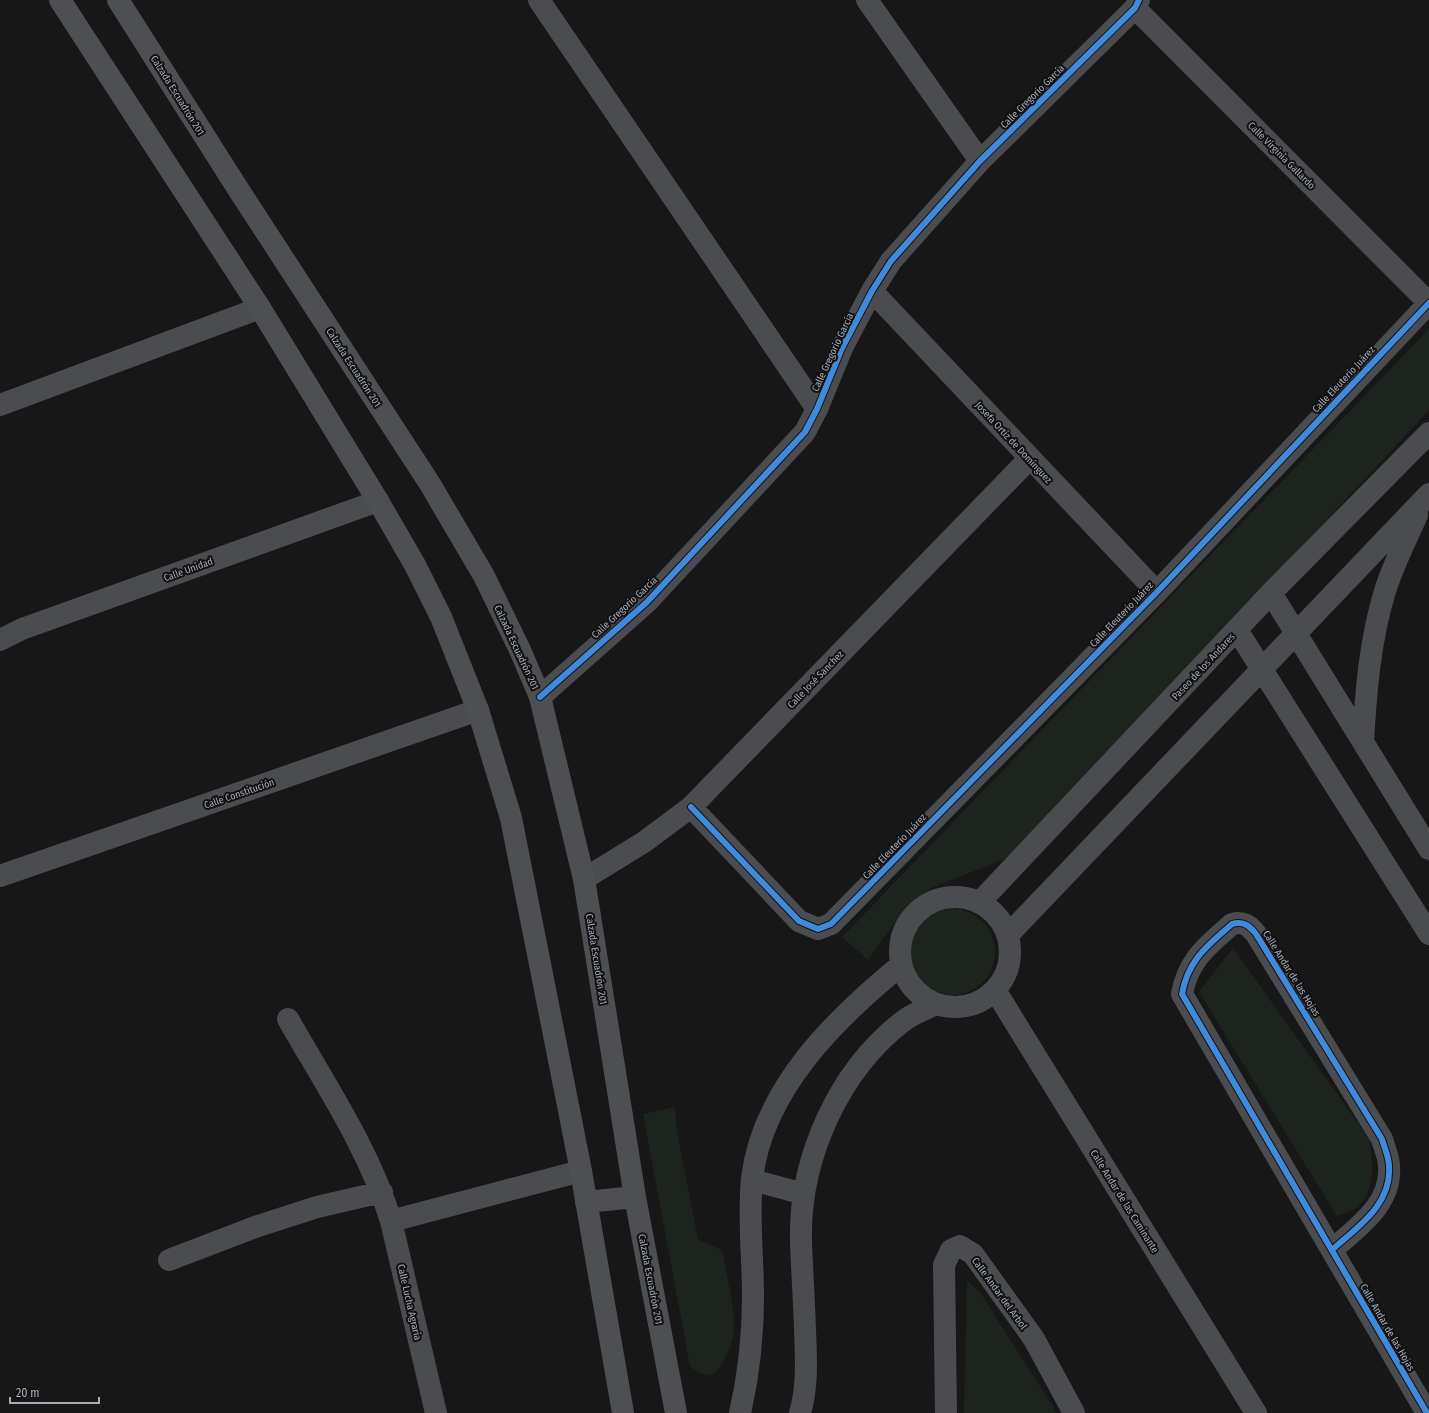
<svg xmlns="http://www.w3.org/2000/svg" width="1429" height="1413" viewBox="0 0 1429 1413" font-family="'Fira Sans Condensed',sans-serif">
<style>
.green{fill:#1d241e}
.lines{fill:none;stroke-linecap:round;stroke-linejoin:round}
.minor{stroke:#4b4c50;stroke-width:22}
.major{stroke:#4d4f52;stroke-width:22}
.cycleway-casing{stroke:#111113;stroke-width:8}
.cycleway{stroke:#408adc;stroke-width:6}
.labels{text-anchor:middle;stroke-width:4;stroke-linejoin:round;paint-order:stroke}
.street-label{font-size:10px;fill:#a8adb8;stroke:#111113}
</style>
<rect width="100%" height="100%" fill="#171717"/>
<!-- green -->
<path class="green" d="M1429,329V410L1015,855L931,888L893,925L868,960L842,937Z
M909 952a43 43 0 1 1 86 0a43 43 0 1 1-86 0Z
M1233,948L1370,1140C1372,1163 1377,1190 1357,1207C1352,1211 1343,1213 1337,1216L1199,992Z
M675,1107L677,1131L698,1240L722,1250C726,1273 734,1303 734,1326C734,1339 730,1347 725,1358C716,1377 707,1381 690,1366L643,1114Z
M967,1281L980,1292L1057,1413H964Z"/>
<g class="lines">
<!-- minor -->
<path class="minor" d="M539,0L817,409
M867,0L980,161
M1135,8L1429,303
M872,291L1157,592
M0,405L260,308
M1271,593L1429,849
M1237,630L1429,934
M0,640L22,629L378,501
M540,697L647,602L805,432L817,409L842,348L872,291L891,261L980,161L1135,8L1139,0
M1363,742C1366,691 1370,640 1385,591C1393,565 1406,540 1417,515
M691,807L799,921L818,929L831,924L1157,592L1429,303
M0,876L478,710
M584,879L644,842L691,807L1030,458
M900 952a55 55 0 1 1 110 0a55 55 0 1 1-110 0Z
M980,902L1271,593L1429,433
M1008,935L1429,494
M995,990L1256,1413
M288,1019C325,1084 369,1149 391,1221L436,1413
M752,1180L804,1194
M391,1221L581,1171
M1332,1250C1357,1227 1392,1205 1389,1166C1389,1157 1384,1147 1382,1139L1256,934C1249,925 1243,921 1232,924C1207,946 1188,960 1182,994L1427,1413
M169,1260L255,1227L317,1207L382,1192
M740,1413C749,1374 753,1336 753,1296C753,1257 748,1217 752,1178C763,1089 835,1019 901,965
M800,1413C808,1386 806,1357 805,1329C804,1300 802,1270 801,1241C799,1158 839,1069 906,1019C915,1013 926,1009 936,1004
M946,1413L944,1265L951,1250L960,1246L973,1254L1034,1339L1074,1413"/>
<!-- major -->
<path class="major" d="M60,0L260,308L378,501L415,565L441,617L478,710L511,818L581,1171L623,1413
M118,0L240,192L430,484L484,576L520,650L540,697L584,879L635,1197L676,1413
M586,1202L635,1197"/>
<defs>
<path id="cycleway" d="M540,697L647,602L805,432L817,409L842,348L872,291L891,261L980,161L1135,8L1139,0
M691,807L799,921L818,929L831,924L1157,592L1429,303
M1332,1250C1357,1227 1392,1205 1389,1166C1389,1157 1384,1147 1382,1139L1256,934C1249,925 1243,921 1232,924C1207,946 1188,960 1182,994L1427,1413"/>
</defs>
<!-- cycleway casing -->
<use href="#cycleway" class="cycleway-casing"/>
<!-- cycleway -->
<use href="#cycleway" class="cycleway"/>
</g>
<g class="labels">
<!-- street labels -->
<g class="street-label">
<text transform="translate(178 95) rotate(58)" y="4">Calzada Escuadrón 201</text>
<text transform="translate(1032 96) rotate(-45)" y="4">Calle Gregorio García</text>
<text transform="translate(1282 155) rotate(45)" y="4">Calle Virginia Gallardo</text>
<text transform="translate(832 352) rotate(-65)" y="4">Calle Gregorio García</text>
<text transform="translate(354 367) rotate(57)" y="4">Calzada Escuadrón 201</text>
<text transform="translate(1343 379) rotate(-47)" y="4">Calle Eleuterio Juárez</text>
<text transform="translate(1014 442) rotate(47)" y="4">Josefa Ortiz de Domínguez</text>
<text transform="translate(188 569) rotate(-20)" y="4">Calle Unidad</text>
<text transform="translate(624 607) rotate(-43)" y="4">Calle Gregorio García</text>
<text transform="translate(1121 614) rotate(-46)" y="4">Calle Eleuterio Juárez</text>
<text transform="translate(517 647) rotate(65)" y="4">Calzada Escuadrón 201</text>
<text transform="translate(1203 666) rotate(-47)" y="4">Paseo de los Andares</text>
<text transform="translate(815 679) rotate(-46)" y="4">Calle José Sanchez</text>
<text transform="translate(239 793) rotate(-19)" y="4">Calle Constitución</text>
<text transform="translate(894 846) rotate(-46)" y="4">Calle Eleuterio Juárez</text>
<text transform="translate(597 959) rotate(81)" y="4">Calzada Escuadrón 201</text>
<text transform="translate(1292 973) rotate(58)" y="4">Calle Andar de las Hojas</text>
<text transform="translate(1125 1201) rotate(58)" y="4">Calle Andar de las Caminante</text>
<text transform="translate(651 1279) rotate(79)" y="4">Calzada Escuadrón 201</text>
<text transform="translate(1000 1293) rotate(54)" y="4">Calle Andar del Arbol</text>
<text transform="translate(410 1302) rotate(77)" y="4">Calle Lucha Agraria</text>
<text transform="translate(1388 1327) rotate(60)" y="4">Calle Andar de las Hojas</text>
</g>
</g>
<!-- scale -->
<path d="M10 1397v6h89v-6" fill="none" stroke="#a8adb8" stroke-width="2"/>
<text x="16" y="1397" font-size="12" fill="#a8adb8" stroke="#111113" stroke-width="3" paint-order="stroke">20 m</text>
</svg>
